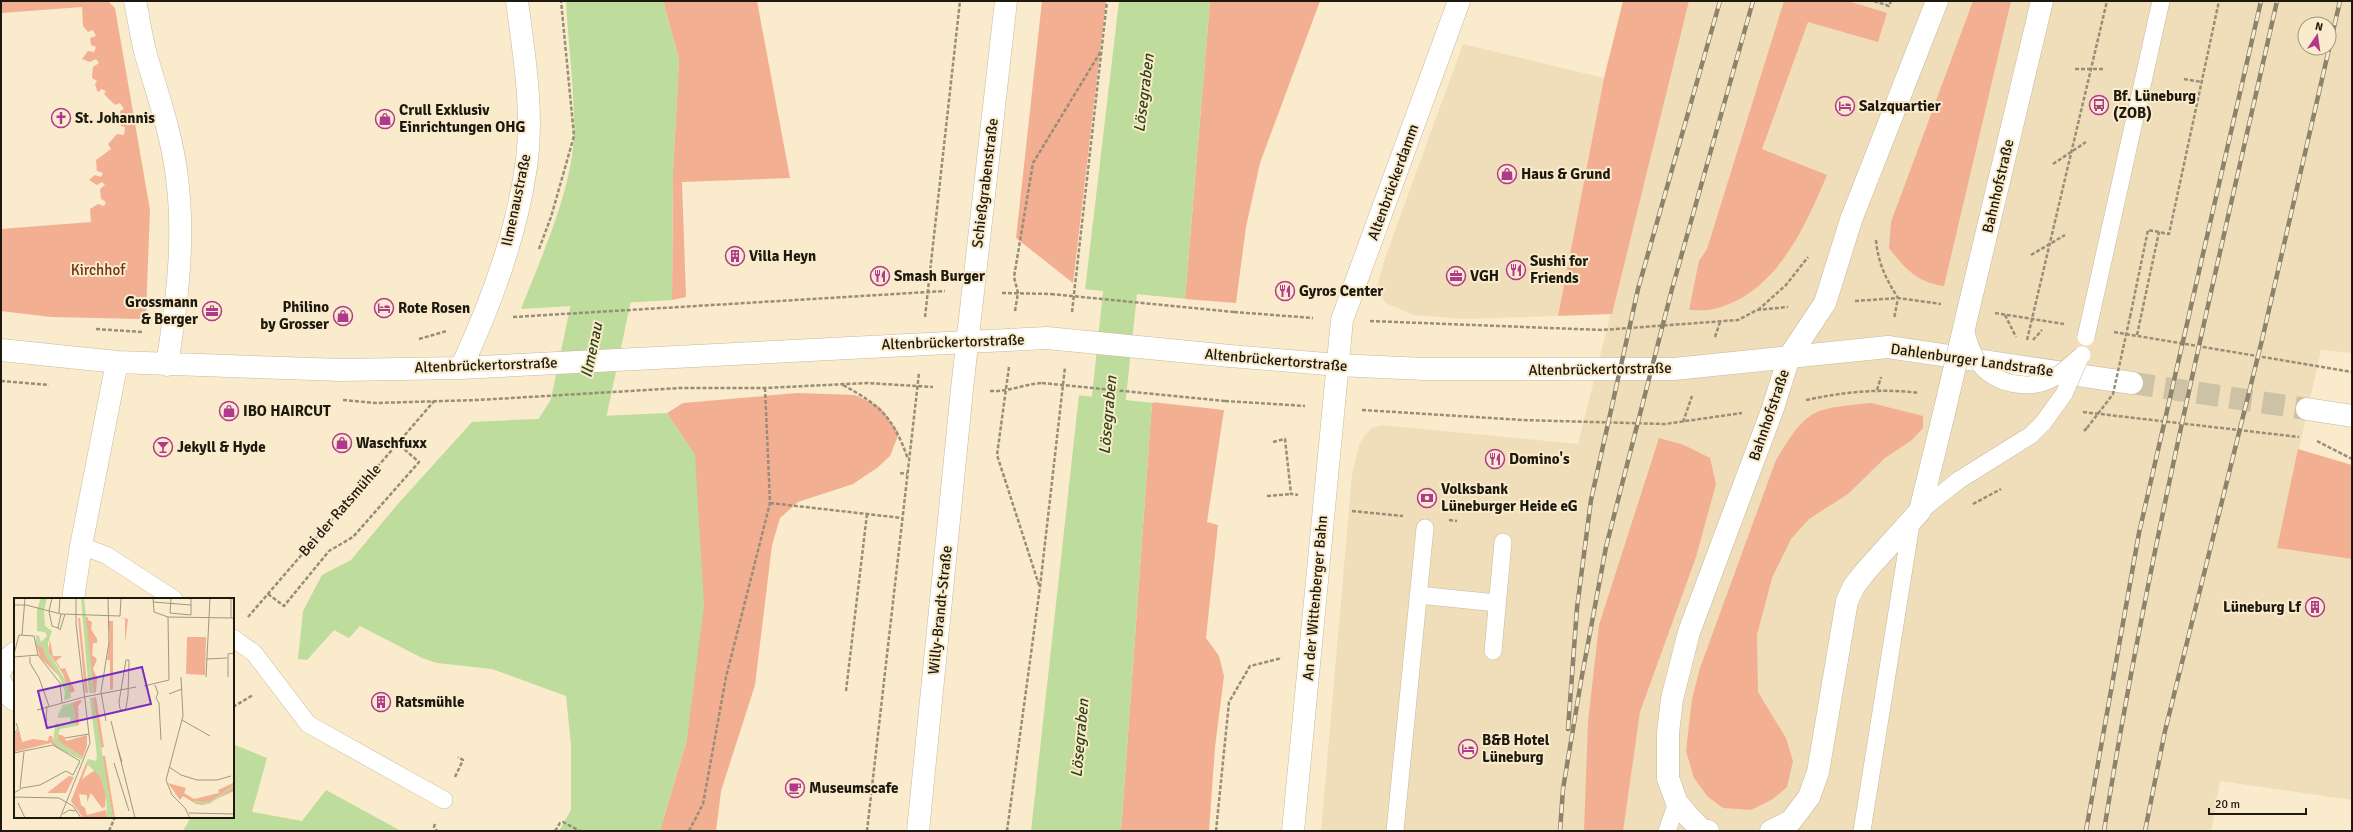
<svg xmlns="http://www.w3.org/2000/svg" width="2353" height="832" viewBox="0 0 2353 832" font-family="Signika,sans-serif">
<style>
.built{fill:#efdeb9;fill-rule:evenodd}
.green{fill:#f3af91}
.water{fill:#bedc9b}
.pier{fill:#f9ebcc}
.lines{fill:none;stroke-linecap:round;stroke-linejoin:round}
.canal{stroke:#bedc9b;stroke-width:34}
.river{stroke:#bedc9b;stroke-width:58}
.secondary-tunnel{stroke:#cdc1a6;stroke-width:22;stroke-dasharray:22 11;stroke-linecap:butt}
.lane-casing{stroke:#c7b99b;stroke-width:18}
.street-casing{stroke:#c7b99b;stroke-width:23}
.secondary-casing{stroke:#c7b99b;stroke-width:23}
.path{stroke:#988e78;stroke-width:2.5;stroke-dasharray:4 2;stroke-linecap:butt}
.lane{stroke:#fff;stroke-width:17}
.street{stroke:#fff;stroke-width:22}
.secondary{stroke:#fff;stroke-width:22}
.rail-casing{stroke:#8c826d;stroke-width:4.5}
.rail{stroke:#f9ebcc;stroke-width:3;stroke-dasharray:9;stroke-linecap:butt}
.lane-bridge-casing{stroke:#c7b99b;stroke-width:18;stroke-linecap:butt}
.street-bridge-casing{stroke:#c7b99b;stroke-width:23;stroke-linecap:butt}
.secondary-bridge-casing{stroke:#c7b99b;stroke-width:23;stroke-linecap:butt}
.path-bridge{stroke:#988e78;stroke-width:2.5;stroke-dasharray:4 2;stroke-linecap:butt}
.lane-bridge{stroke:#fff;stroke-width:17}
.street-bridge{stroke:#fff;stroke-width:22}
.secondary-bridge{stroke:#fff;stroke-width:22}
.labels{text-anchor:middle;stroke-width:4;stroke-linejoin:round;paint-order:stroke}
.poi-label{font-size:15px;font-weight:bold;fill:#1e190e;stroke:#f9ebcc;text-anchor:start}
.street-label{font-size:15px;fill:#1e190e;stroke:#f9ebcc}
.park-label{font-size:15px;fill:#6e300f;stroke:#f9ebcc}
.water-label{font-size:16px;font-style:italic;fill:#314416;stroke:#f9ebcc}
.inset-river{fill:none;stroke:#bedc9b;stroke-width:2}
.inset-road{fill:none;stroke:#a19780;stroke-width:1}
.view{fill:#7b2cbf;fill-opacity:0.15;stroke:#7b2cbf;stroke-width:2}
.inset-edge{fill:none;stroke:#1e190e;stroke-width:2}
</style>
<rect width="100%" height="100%" fill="#f9ebcc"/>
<!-- built -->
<path class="built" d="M1689,1H2352V353L2321,350L2277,548L2352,559V800L2220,781L2211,831H1321L1352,475L1359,445L1364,436L1372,428L1381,425L1578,444ZM2305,24H2329V48H2305Z
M1463,44L1604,78L1558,316L1465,319L1414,315L1386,303L1377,287L1385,258Z"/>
<!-- green -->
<path class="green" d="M1,1H108L115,8L150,210L146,314L140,319L51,317L1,311V229L91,222L90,209L98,204L104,206L106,202L101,199L100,189L105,185L102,182L97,185L89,180L95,175L101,177L103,173L97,171L96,160L111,149L108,144L117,134L124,135L125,127L121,126L120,111L124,109L120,103L115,105L104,94L106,91L101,89L99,92L97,91L95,84L97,81L92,78L93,67L99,63L96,59L90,62L82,59L88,51L94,52L96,47L91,45L90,38L96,36L93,30L88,32L83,26L82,7L1,13Z
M663,1H757L790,178L682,182L686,297L672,300L673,172L679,59Z
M1042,1H1106L1073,283L1016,238Z
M1210,1H1320L1260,163L1246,227L1236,303L1185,299Z
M1623,1H1689L1612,314L1558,316L1604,78Z
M1784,1H1848L1887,13L1878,42L1808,22L1762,149L1827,175C1805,227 1776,294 1714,309C1706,311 1697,310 1689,310L1699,261L1707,249Z
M1973,1H2011L1944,286C1918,283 1904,268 1889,248L1891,222Z
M797,393L855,395L880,407L899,433L890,456L877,468L853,484L798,502L780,518L772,545L755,685L721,791L716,831H660L687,739L695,455L667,413L683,403Z
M1152,402L1224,410L1207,522L1218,525L1206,638L1219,656L1224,676L1215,747L1209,831H1121Z
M1871,403L1923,416V428L1912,440L1885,458L1848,494L1809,519L1791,539L1772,578L1757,635L1758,692L1786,738L1793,761L1787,787L1773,799L1751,810L1723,808L1708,797L1694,778L1686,751L1692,699L1700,668L1776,460C1808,408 1811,409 1871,403Z
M1659,438L1684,445L1710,458L1716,484L1696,557L1640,712L1623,831H1584L1588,722L1599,625Z
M2298,449L2352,465V559L2277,548Z"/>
<!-- water -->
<path class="water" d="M566,1H663L679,59L673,172L672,300L521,309C541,258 572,190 574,135C575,91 568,45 566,1Z
M1119,1H1210L1185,299L1085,290Z
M1079,395L1152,402L1121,831H1031Z
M667,413L695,455L704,606L687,739L660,831H559L571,810V745L566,696L492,669L437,663L422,658L360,626L349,638L334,630L307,660L298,659L303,611L322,575L351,560L397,505L472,422Z
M233,744L267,758L252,812L302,821L326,790L401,831H183L191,817H233Z"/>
<!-- pier -->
<path class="pier" d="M1083,289L1187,299V300L1184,301L1084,292Z
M1079,393L1152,400L1154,403L1077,395Z"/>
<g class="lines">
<!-- canal -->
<path class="canal" d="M1104,444L1125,246
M533,448L578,411L591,463"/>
<!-- river -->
<path class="river" d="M531,485L578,411L617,226"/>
<!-- secondary-tunnel -->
<path class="secondary-tunnel" d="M2132,383L2307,409"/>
<defs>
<path id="lane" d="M2092,310L2161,1
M1920,511L1959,480L2031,435L2043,423
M81,546L106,555L174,599
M1418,595L1497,603
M233,638L254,653L308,724L444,800
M1493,651L1503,542
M1395,831L1425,528
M1667,831L1677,803
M1862,831L1912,518"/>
<path id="street" d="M135,1C139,19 141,37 146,55C158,96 172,135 177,178C185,241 177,302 167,365
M1973,290L2042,1
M1,350L117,362L341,370L461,368L967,342
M461,368C491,304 516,236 526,167C534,112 524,55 517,1
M73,599L81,546L117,362
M1,670L5,661L15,653
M1,683L6,693L15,700
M1293,831L1342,320L1459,1
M1708,831L1701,829L1689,817L1677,803L1668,778V733L1672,699L1689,632L1773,408L1789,357L1825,303L1851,220L1937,1
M1771,831L1791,821L1809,797L1818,772L1847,601L1854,586L1865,572L1920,511L1944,413"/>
<path id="secondary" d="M967,342L1047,338
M1230,356L1338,365L1424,369H1674L1888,347L2132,383
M2307,409L2352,416
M918,831L962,389L1006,1"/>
</defs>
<!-- lane casing -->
<use href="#lane" class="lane-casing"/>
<!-- street casing -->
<use href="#street" class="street-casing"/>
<!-- secondary casing -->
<use href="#secondary" class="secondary-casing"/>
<!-- path -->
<path class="path" d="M1874,1L1889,6L1891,1
M2075,69H2103
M2184,79L2202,82
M2053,164L2086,142
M1876,240C1878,263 1886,279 1898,298L1894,319
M539,249L551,217L574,136L561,1
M2031,255L2065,235
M1002,293L1051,294
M1855,301L1898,298L1941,304
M1758,310L1786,285L1808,257
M1015,311L1018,293L1014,277L1033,163L1101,51
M1072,312L1107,1
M1234,312L1313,318
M1995,313L2064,324
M2005,315L2016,337
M513,317L945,291
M925,317L960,1
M2130,317L2148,230L2169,234L2219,1
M1370,321L1602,330L1738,320L1757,310L1788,307
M96,329L143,332
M2114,332L2352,372
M2137,335L2159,232
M1715,337L1720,322
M419,339L447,331
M2027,340L2107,1
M2033,340L2042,330
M1009,367L997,455L1039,585
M1,381L49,385
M843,385C881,406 893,417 908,459
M1877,390L1881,377
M990,391C1009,392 1024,384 1042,383
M343,400L376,403L478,400L680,388H765L867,383L933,387
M1806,400C1844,392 1880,388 1919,393
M1225,401L1305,406
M1362,410L1522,420L1665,424L1742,413
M2083,412L2299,437
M1683,422L1692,396
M2084,431L2087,428
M2317,441L2352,459
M1273,442L1285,439L1291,494L1298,495
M900,473L907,474
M1267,496L1291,494
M770,503L902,518
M1973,504L2001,489
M1352,511L1403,516
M1449,520L1457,521
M268,594L284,606L329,551L353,537L419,462L397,443
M248,617L435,400
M846,691L867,514
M233,707L253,695
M455,777L463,760L458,757
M435,824L434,827L437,831
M109,831L115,817
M555,831L560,823L563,822L580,831
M689,831L703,804L726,677L770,503L765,388
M867,831L919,373
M1007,831L1040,587L1065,367
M1216,831L1229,702L1250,666L1282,658"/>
<!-- lane -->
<use href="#lane" class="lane"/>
<!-- street -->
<use href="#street" class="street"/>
<!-- secondary -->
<use href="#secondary" class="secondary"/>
<defs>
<path id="rail" d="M1568,729L1577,608L1591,500L1638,289L1720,1
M1560,831L1563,789L1581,681L1606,547L1672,289L1753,1
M2086,831L2139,533L2261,1
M2104,831C2148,552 2215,277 2277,1
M2145,831L2165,731L2262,340L2340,1"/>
</defs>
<!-- rail casing -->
<use href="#rail" class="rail-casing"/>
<!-- rail -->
<use href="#rail" class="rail"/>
<defs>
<path id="lane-bridge" d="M1964,326C1968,340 1971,352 1979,363C1995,385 2031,391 2053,378C2064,372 2073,363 2082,355
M2086,337L2092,310
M2043,423L2064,394L2079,360"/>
<path id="street-bridge" d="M1944,413L1973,290"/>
<path id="secondary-bridge" d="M1047,338L1230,356"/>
</defs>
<!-- lane-bridge casing -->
<use href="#lane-bridge" class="lane-bridge-casing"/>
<!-- street-bridge casing -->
<use href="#street-bridge" class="street-bridge-casing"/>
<!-- secondary-bridge casing -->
<use href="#secondary-bridge" class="secondary-bridge-casing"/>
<!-- path-bridge -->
<path class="path-bridge" d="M1051,294L1234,312
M1042,383L1225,401
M2087,428L2113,394L2130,317"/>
<!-- lane-bridge -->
<use href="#lane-bridge" class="lane-bridge"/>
<!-- street-bridge -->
<use href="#street-bridge" class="street-bridge"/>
<!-- secondary-bridge -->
<use href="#secondary-bridge" class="secondary-bridge"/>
</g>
<!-- icons -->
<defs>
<symbol id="bus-ring" viewBox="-11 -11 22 22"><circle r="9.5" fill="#f9ebcc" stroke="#b1398d" stroke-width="1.5"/><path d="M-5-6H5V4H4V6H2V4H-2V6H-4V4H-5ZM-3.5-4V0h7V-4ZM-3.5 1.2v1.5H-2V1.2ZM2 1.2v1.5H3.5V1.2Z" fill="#b1398d"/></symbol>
<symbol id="hotel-ring" viewBox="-11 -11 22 22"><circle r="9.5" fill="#f9ebcc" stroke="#b1398d" stroke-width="1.5"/><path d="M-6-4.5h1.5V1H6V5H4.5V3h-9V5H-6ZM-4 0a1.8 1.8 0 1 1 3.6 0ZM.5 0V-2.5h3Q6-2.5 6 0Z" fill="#b1398d"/></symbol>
<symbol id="church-ring" viewBox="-11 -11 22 22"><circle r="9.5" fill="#f9ebcc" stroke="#b1398d" stroke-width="1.5"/><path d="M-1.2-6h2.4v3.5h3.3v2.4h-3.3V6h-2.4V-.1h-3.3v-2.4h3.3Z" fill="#b1398d"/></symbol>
<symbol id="shop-ring" viewBox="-11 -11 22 22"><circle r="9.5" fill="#f9ebcc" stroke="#b1398d" stroke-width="1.5"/><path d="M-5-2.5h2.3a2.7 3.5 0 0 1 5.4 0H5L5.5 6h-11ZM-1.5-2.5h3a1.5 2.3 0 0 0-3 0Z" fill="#b1398d"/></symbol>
<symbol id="building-ring" viewBox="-11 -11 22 22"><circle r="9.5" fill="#f9ebcc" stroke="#b1398d" stroke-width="1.5"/><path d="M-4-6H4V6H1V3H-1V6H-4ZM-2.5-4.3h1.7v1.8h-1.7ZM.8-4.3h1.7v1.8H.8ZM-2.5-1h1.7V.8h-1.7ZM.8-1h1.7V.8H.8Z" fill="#b1398d"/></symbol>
<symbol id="restaurant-ring" viewBox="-11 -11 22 22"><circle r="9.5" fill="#f9ebcc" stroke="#b1398d" stroke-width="1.5"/><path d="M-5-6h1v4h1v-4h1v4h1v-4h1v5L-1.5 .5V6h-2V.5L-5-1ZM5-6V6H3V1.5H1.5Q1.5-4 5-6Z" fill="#b1398d"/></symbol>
<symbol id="office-ring" viewBox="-11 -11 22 22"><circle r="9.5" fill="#f9ebcc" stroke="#b1398d" stroke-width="1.5"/><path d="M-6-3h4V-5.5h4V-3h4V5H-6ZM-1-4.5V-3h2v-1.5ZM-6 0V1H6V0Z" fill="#b1398d"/></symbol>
<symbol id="bar-ring" viewBox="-11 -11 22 22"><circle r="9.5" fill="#f9ebcc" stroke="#b1398d" stroke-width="1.5"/><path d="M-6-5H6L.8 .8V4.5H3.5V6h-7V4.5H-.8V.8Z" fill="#b1398d"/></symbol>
<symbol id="bank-ring" viewBox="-11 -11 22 22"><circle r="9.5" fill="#f9ebcc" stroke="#b1398d" stroke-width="1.5"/><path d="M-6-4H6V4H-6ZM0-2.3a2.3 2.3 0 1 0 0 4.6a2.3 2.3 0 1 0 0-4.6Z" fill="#b1398d"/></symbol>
<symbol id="cafe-ring" viewBox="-11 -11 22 22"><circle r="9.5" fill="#f9ebcc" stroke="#b1398d" stroke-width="1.5"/><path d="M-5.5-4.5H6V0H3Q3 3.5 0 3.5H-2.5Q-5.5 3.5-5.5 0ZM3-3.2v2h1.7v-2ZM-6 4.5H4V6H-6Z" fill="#b1398d"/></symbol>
</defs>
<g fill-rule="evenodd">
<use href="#bus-ring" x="2088" y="94" width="22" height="22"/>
<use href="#hotel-ring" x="1834" y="95" width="22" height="22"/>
<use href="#church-ring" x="50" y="107" width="22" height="22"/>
<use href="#shop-ring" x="374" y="108" width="22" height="22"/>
<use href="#shop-ring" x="1496" y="163" width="22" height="22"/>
<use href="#building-ring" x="724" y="245" width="22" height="22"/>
<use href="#restaurant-ring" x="1505" y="259" width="22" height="22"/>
<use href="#restaurant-ring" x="869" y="265" width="22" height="22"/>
<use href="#office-ring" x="1445" y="265" width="22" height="22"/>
<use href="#restaurant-ring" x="1274" y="280" width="22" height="22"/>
<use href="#hotel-ring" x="373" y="297" width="22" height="22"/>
<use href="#office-ring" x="201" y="300" width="22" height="22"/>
<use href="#shop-ring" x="332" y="305" width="22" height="22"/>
<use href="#shop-ring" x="218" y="400" width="22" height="22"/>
<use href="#shop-ring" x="331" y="432" width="22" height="22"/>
<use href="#bar-ring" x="152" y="436" width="22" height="22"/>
<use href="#restaurant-ring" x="1484" y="448" width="22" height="22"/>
<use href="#bank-ring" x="1416" y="487" width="22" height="22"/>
<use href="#building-ring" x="2304" y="596" width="22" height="22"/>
<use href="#building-ring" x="370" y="691" width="22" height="22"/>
<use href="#hotel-ring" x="1457" y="738" width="22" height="22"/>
<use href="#cafe-ring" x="784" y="777" width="22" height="22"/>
</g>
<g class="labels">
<!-- poi labels -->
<g class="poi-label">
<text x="2113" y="101">Bf. Lüneburg<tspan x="2113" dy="17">(ZOB)</tspan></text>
<text x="1859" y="111">Salzquartier</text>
<text x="399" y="115">Crull Exklusiv<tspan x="399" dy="17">Einrichtungen OHG</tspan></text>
<text x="75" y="123">St. Johannis</text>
<text x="1521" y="179">Haus &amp; Grund</text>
<text x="749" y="261">Villa Heyn</text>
<text x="1530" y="266">Sushi for<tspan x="1530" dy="17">Friends</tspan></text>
<text x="894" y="281">Smash Burger</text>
<text x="1470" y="281">VGH</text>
<text x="1299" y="296">Gyros Center</text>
<text x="198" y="307" text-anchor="end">Grossmann<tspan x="198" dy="17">&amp; Berger</tspan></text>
<text x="329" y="312" text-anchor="end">Philino<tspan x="329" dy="17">by Grosser</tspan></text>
<text x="398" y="313">Rote Rosen</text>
<text x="243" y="416">IBO HAIRCUT</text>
<text x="356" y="448">Waschfuxx</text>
<text x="177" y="452">Jekyll &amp; Hyde</text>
<text x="1509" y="464">Domino's</text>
<text x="1441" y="494">Volksbank<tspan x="1441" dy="17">Lüneburger Heide eG</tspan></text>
<text x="2301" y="612" text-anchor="end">Lüneburg Lf</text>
<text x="395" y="707">Ratsmühle</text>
<text x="1482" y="745">B&amp;B Hotel<tspan x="1482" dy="17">Lüneburg</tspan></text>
<text x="809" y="793">Museumscafe</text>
</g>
<!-- street labels -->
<g class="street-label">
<text transform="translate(1393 182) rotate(-70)" y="5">Altenbrückerdamm</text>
<text transform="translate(985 183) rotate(-83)" y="5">Schießgrabenstraße</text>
<text transform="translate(1998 186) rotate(-77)" y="5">Bahnhofstraße</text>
<text transform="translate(516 200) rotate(-78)" y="5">Ilmenaustraße</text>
<text transform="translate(953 342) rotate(-2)" y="5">Altenbrückertorstraße</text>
<text transform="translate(1276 360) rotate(5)" y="5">Altenbrückertorstraße</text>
<text transform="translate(1972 360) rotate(8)" y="5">Dahlenburger Landstraße</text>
<text transform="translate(486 365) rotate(-2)" y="5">Altenbrückertorstraße</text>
<text transform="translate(1600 369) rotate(-1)" y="5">Altenbrückertorstraße</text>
<text transform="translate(1769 415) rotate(-71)" y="5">Bahnhofstraße</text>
<text transform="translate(340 510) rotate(-49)" y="5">Bei der Ratsmühle</text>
<text transform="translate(1315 598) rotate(-85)" y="5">An der Wittenberger Bahn</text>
<text transform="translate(940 610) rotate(-84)" y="5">Willy-Brandt-Straße</text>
</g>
<!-- park labels -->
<g class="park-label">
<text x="98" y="275">Kirchhof</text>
</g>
<!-- water labels -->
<g class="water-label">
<text transform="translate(1143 93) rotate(-83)" y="6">Lösegraben</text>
<text transform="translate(591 350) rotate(-78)" y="6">Ilmenau</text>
<text transform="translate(1107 415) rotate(-85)" y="6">Lösegraben</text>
<text transform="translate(1079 738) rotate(-85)" y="6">Lösegraben</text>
</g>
</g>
<!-- overview -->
<g transform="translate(14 598)">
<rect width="220" height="220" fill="#f9ebcc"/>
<path d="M70,19H74V22L78,24L77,31L83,41V45H79L78,57L83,61L79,71L83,80L82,94L80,95ZM104,19L114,21L111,45V21ZM64,20H66L74,95L71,94ZM94,23H99V91L96,92V62H93L96,38ZM173,39H192L191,77L172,76ZM36,42L39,58H48L42,63L47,71L51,70L61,93L56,95L57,100L49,76L34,53ZM22,46L28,49L46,79L26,59ZM82,99L90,149L87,150L79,100ZM66,102L68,103L64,108L65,127L62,128L58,105ZM5,131L8,144L19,141L34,143L35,138H38L39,143L46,151L68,162L45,151L37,145L0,154V137ZM43,136L50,138L52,143L73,137V148L69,159L48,146L44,142ZM88,158H91L101,220H99ZM72,165L74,166L68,181L81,172L86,178L92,196L91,209L88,210L77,195L73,204V197L65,196L67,207L71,210L73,217L92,212L93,220H69L57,203ZM55,178L60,179L52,195H33ZM154,185L172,190L170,195L180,201L205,195L204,192L219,185L220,193L189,207L182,206L169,198L166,202Z" fill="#f3af91"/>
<path d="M27,0H33L30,13L31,28L38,33L34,45V53L55,89L57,100L50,102L51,94L45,78L31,58L28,49L22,46V37L25,38L27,44L33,38L31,34L23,33V11ZM67,0H70L80,95H75ZM76,100H79L99,220H93L92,196L86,178L72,165L74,161L82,163L83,158ZM58,105L61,113L62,128L46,131L43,139L48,146L69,159L68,162L46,151L39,143L42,124L44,127L57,126L56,119L44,120V117L49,107Z" fill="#bedc9b"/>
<path class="inset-river" d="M180,204L195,205L220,188"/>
<path class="inset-road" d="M139,0L140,14L154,19L220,20M157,0L156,15L177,17M139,4L177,7M0,7H12L47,16L106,18L107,0M35,13L38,28L44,30M35,13L38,0M45,15L46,0M47,16L44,30L46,32L51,16M177,17V0M154,19L155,82M217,20V0M8,37L11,0M0,56L5,37L20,38L24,57L46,85L48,105M0,59L24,57M16,59V65L25,80L35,108M193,61L213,60M112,62H115L114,97L112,110L109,113L106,111L105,104ZM167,79L169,118L152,182L158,197L171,210L176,220M192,79L196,0M214,79V56L220,55M141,87L144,95L142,100L145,105L147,142M130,88L155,82M155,96L168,91M70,99L122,89M33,108L32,124L33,121M23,112L70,99M168,122L196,138M92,123L87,94L95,44L94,0M97,123L121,220M0,136L4,130L2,125M51,140L75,136M104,151L108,164M0,155L39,147L66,163L59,177L52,173L26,187L8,190L0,195M100,165L115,213M155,169L167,177L183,182H203L217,178M6,190L10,154M0,199L45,200L59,208L67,220M4,205L11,220M175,215L220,216M49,216L55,212L62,213M46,220L76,145L62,26V0"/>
<path class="view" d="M128,69L137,106L33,130L24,93Z"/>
<rect width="220" height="220" class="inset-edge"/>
</g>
<!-- border -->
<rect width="2353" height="832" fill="none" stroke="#1e190e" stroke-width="4"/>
<!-- north arrow -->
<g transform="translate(2317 36) rotate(13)"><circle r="19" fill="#f9ebcc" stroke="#a19780"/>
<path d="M0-3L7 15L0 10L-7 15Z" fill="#b1398d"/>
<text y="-6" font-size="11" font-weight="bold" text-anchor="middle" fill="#1e190e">N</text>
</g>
<!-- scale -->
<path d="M2209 808v6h97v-6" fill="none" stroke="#1e190e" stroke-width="2"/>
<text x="2215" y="808" font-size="12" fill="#1e190e" stroke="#f9ebcc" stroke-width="3" paint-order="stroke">20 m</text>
</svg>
